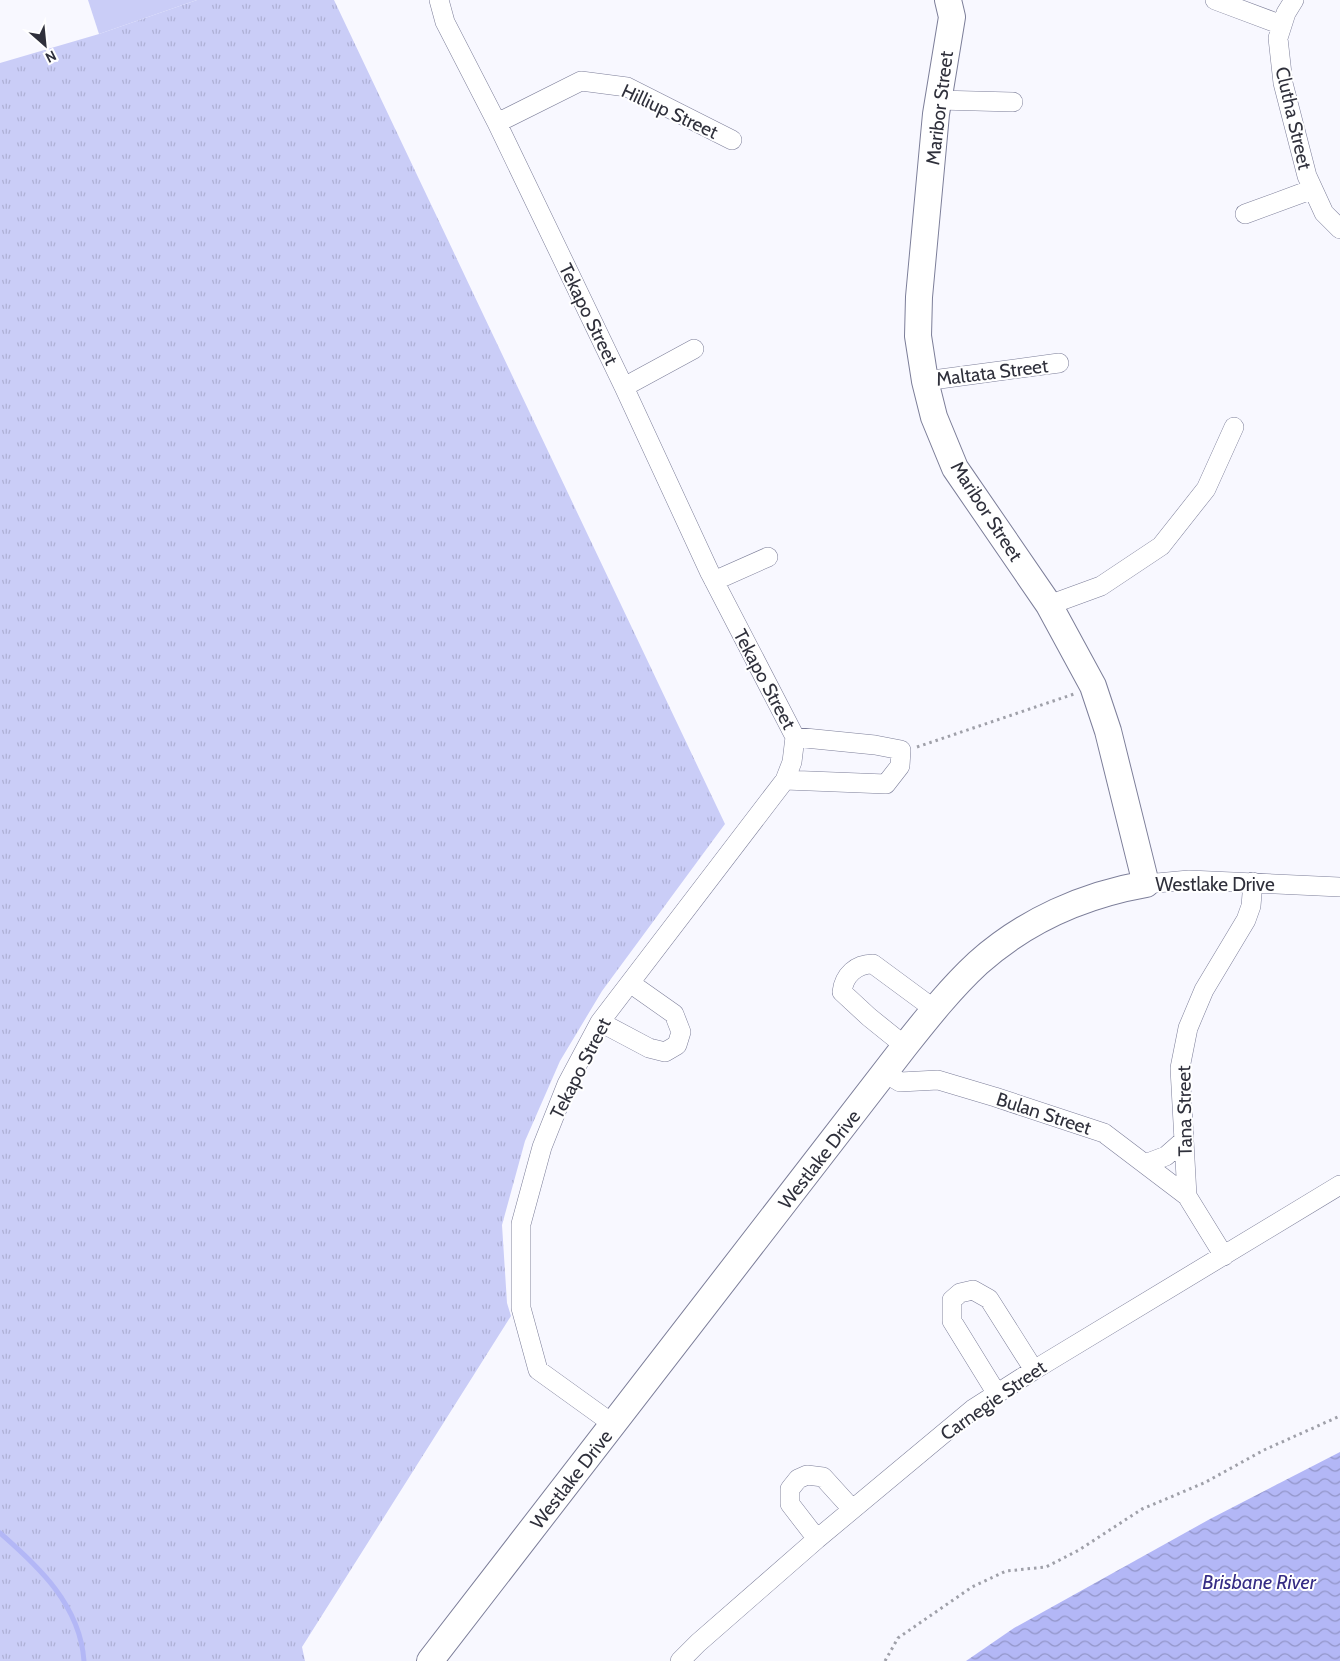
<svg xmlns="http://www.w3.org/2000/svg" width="1340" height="1661" viewBox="0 0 1340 1661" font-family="Cabin,sans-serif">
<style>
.grass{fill:url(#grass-tufts)}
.park{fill:#cacdf7}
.water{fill:url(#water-waves)}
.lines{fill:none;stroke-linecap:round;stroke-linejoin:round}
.stream{stroke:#b3b7f6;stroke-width:5}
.street-casing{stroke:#7c7e99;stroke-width:20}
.secondary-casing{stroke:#7c7e99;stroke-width:28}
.path{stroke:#9fa0a9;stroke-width:3;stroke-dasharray:2.5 4;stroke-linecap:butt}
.street{stroke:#fff;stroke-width:19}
.secondary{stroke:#fff;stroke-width:26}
.labels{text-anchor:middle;stroke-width:4;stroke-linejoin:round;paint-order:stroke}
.street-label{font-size:19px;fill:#2f303b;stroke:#fff}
.water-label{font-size:20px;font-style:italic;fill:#362d85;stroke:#fff}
</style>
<defs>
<pattern id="grass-tufts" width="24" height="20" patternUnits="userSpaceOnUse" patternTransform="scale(1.25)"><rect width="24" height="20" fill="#cacdf7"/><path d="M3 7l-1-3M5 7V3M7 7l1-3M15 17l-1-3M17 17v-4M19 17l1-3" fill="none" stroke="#aeb0d5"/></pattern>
<pattern id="water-waves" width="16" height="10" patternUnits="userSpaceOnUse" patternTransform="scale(1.25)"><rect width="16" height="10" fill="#b3b7f6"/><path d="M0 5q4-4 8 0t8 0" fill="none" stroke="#9295c8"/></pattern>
</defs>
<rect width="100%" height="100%" fill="#f8f8ff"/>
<!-- grass -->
<path class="grass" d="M197,0H334L725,824L602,991L560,1061L525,1141L502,1225L507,1303L511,1316L302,1647L305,1661H0V63L99,34Z"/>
<!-- park -->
<path class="park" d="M88,0H197L99,34Z"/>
<!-- water -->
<path class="water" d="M1340,1452V1661H966L1014,1628L1210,1519Z"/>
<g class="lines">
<!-- stream -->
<path class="stream" d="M0,1533C39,1567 80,1605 84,1661"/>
<defs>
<path id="street" d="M439,0L445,22L497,123L624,387L710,573L795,737L792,762L785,780L600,1022L567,1084L542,1147L521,1224V1308L538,1370L613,1424
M1215,0L1282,25
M1294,0L1286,13L1278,38L1283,83L1307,176L1324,213L1340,229
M938,100L1013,102
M497,123L581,81L627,87L732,140
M1245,214L1313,189
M925,381L1059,363
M624,387L694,349
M714,581L768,557
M1049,605L1101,586L1161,546L1206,489L1234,427
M785,780L886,784L900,766L901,750L875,745L795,737
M1146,884L1189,880L1340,887
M600,1022L649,1048L665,1052L677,1045L681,1032L674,1014L630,983
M905,1046L869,1017L842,992C844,975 856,964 873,964L934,1009
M885,1073L900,1082L938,1080L995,1097L1104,1133L1187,1196
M1145,1164L1166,1156L1183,1141
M1224,1256L1187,1196L1180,1068L1188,1028L1204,990L1246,920L1251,906L1253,882
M997,1394L952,1321V1300L960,1293L973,1290L989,1299L1034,1370
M817,1539L790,1504V1489L798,1479L807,1475L823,1477L852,1509
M680,1661L698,1643L817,1539L973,1409L1034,1370L1340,1185"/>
<path id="secondary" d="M430,1661L905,1046C928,1017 951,988 978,963C1025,921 1084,895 1146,884L1108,731L1093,686L1049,605L955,468L934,417L925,381L918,336L919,297L936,114L952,17L948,0"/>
</defs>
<!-- street casing -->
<use href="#street" class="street-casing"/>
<!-- secondary casing -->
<use href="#secondary" class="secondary-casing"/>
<!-- path -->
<path class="path" d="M917,747L1074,694
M885,1661L898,1638L972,1587L1006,1571L1046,1567L1079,1550L1142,1509L1204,1483L1264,1450L1340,1416"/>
<!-- street -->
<use href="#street" class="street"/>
<!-- secondary -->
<use href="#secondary" class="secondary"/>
</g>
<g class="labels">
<!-- street labels -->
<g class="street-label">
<text transform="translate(939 108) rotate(-83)" y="7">Maribor Street</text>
<text transform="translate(670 111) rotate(25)" y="7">Hilliup Street</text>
<text transform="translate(1294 118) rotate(77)" y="7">Clutha Street</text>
<text transform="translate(589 314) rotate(64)" y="7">Tekapo Street</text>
<text transform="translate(992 372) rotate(-7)" y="7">Maltata Street</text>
<text transform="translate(987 511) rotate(57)" y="7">Maribor Street</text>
<text transform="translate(765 679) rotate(62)" y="7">Tekapo Street</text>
<text x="1215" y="891">Westlake Drive</text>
<text transform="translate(580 1068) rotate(-63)" y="7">Tekapo Street</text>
<text transform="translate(1184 1111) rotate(-91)" y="7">Tana Street</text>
<text transform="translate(1044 1113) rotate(18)" y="7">Bulan Street</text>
<text transform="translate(819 1159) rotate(-52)" y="7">Westlake Drive</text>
<text transform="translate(993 1400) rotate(-35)" y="7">Carnegie Street</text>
<text transform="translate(571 1479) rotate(-52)" y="7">Westlake Drive</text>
</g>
<!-- water labels -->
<g class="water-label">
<text x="1259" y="1589">Brisbane River</text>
</g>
</g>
<!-- north arrow -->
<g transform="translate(45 45) rotate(153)" stroke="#ffffff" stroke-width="4" paint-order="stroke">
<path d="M0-4L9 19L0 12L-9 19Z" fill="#2f303b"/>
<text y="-8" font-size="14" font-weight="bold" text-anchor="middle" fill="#2f303b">N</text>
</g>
</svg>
